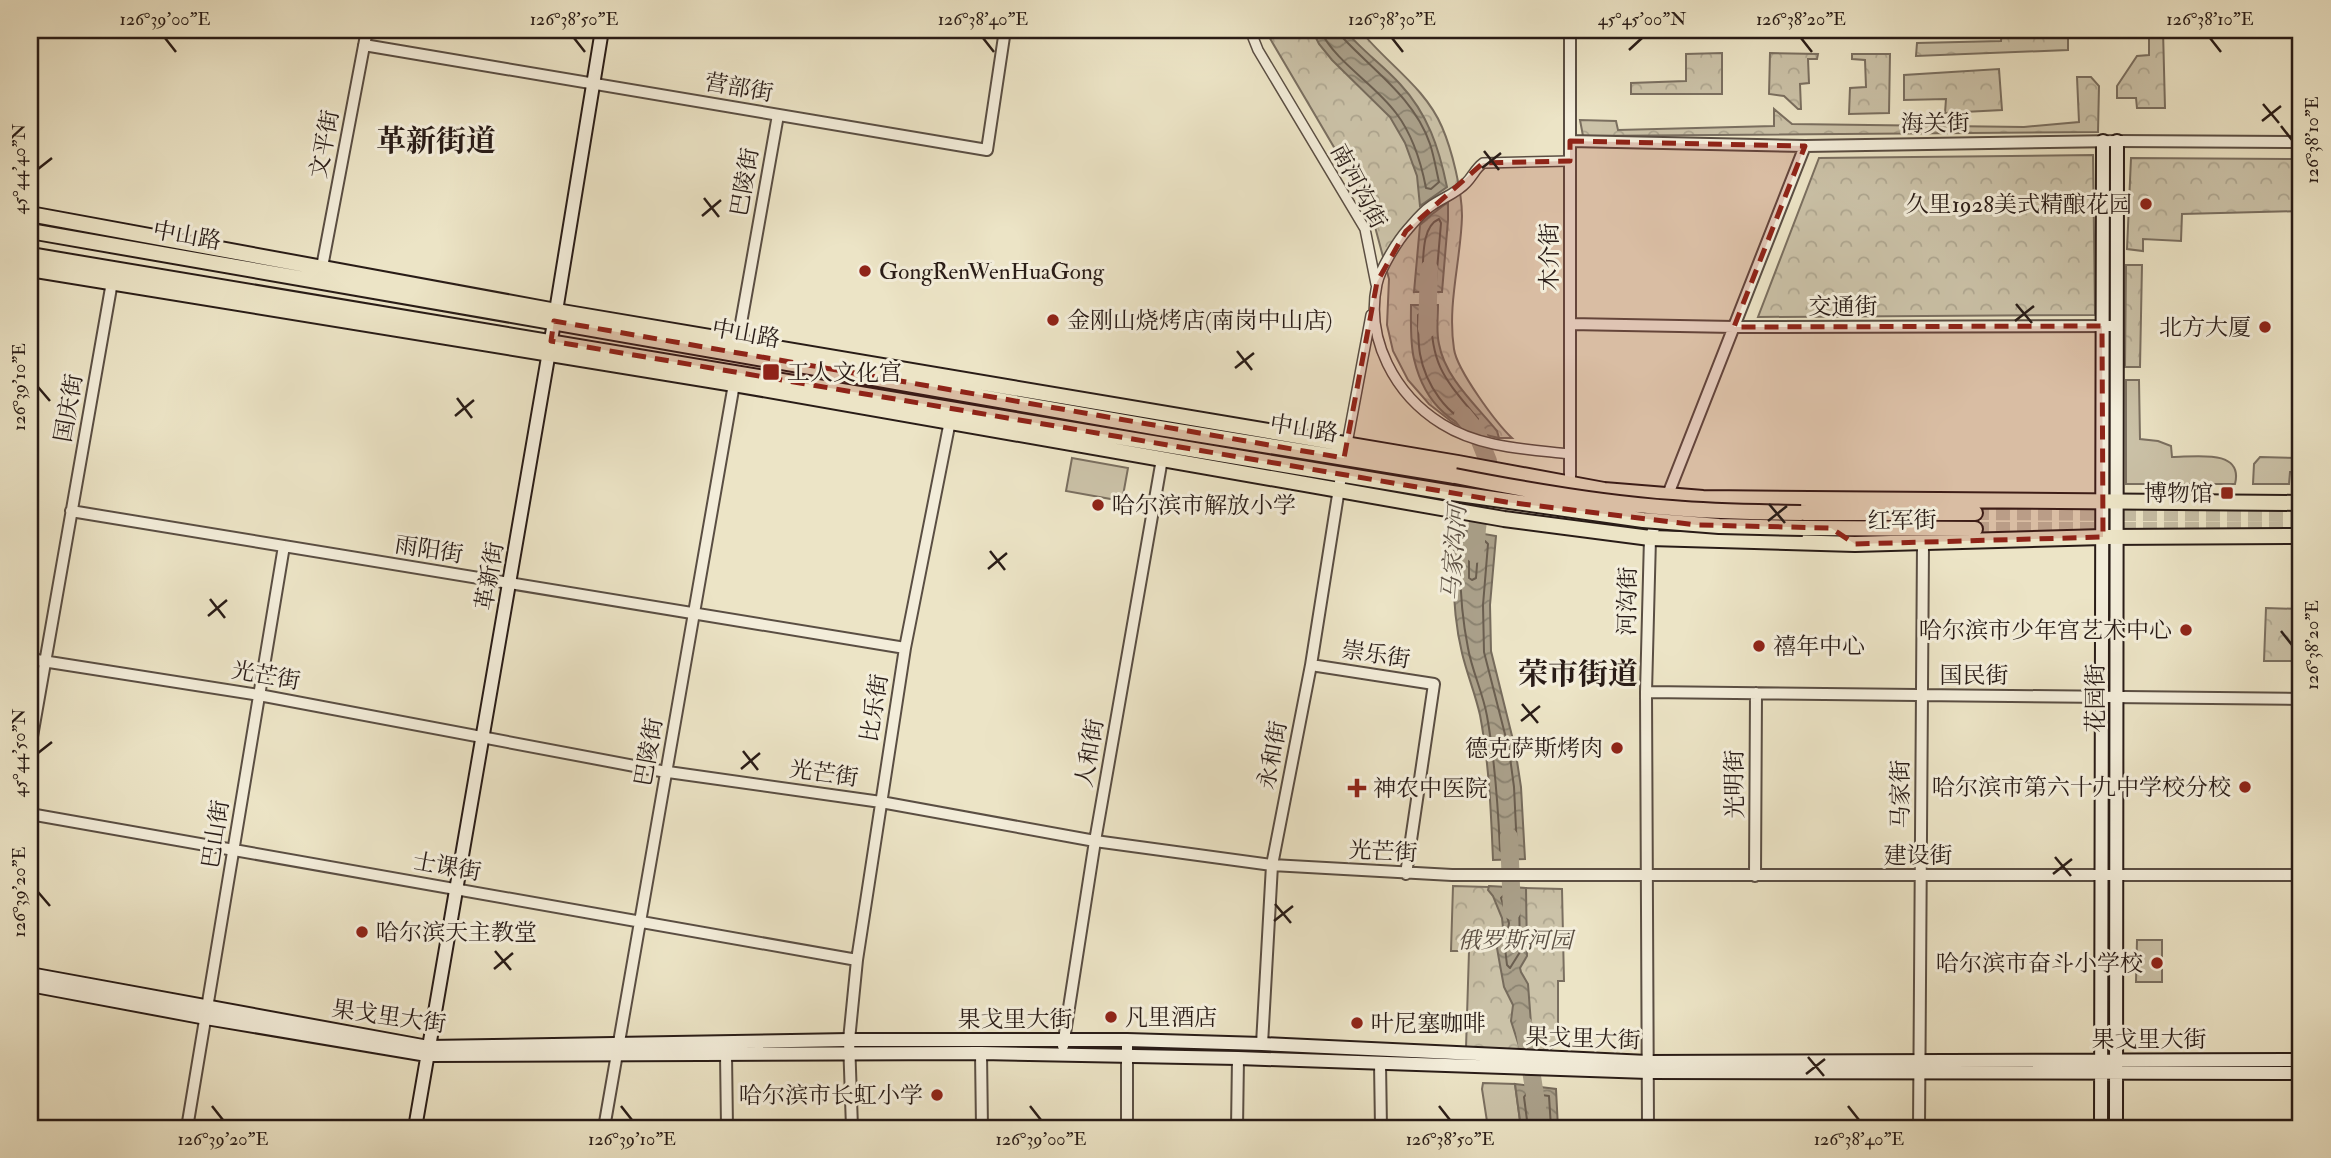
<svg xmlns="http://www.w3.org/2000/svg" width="2331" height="1158" viewBox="0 0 2331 1158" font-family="'IM FELL Double Pica','Noto Serif SC',serif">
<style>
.grass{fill:#cbc2a8;stroke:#7a6f60;stroke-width:2}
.park{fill:url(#park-crowns);stroke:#7a6f60;stroke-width:2}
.water{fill:url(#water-waves);stroke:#766b5c;stroke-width:2}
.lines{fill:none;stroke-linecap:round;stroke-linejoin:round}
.shore{stroke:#6a5e50;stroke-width:2}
.river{stroke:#aaa08a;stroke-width:18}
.primary-tunnel{stroke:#c5bca3;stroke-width:14;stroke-dasharray:14 7;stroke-linecap:butt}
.minor-casing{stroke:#5a4e43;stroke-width:12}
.tertiary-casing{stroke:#5a4e43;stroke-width:14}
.secondary-casing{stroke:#291c17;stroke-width:16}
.primary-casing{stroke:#291c17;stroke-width:18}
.minor{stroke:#f3edda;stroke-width:9}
.tertiary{stroke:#f3edda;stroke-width:10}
.secondary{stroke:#f3edda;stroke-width:12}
.primary{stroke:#ece4c6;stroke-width:14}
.primary-bridge-casing{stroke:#291c17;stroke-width:18;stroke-linecap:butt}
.primary-bridge{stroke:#ece4c6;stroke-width:14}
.marked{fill:#8f2418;fill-opacity:0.2;stroke:#8f2418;stroke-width:5;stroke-dasharray:14 9;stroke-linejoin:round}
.ticks{fill:none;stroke:#291c17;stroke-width:2.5}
.poi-dot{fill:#8f2418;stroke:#f3edda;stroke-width:2.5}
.labels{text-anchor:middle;stroke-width:6;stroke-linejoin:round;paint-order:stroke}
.street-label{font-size:23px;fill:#291c17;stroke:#f3edda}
.poi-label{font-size:23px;fill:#291c17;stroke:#f3edda;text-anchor:start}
.park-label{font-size:23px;font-style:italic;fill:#5a4e42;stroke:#f3edda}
.water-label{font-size:24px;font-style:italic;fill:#5d5145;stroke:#f3edda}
.district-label{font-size:30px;font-weight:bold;fill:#291c17;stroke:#f3edda}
.neatline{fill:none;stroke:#291c17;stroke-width:2.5}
.ticks-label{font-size:18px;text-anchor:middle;fill:#291c17}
</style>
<defs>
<pattern id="park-crowns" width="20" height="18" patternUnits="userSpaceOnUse" patternTransform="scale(1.75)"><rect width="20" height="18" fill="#cbc2a8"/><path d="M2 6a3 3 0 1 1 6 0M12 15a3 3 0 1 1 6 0" fill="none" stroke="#aea690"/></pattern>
<pattern id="water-waves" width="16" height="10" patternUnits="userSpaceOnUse" patternTransform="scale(1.75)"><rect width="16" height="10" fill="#aaa08a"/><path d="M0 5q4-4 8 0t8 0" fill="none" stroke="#8a8270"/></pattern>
</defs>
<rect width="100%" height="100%" fill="#ece4c6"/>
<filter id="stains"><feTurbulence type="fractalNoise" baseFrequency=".00286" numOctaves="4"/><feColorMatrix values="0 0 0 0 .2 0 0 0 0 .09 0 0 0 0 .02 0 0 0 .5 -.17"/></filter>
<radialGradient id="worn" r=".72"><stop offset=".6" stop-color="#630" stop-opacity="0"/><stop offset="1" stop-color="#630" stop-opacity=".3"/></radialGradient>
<!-- grass -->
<path class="grass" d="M2126,380H2139L2140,439L2158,441L2171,446L2172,457C2194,457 2244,448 2235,484H2126Z
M2260,457L2301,458V472H2290L2289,484H2253L2254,464Z
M1072,458L1128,468L1122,501L1066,491Z
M2137,940H2162V982H2136Z
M1483,1083L1515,1084L1521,1128H1488L1482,1089Z"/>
<!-- park -->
<path class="park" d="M1265,30H1360C1386,63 1425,87 1442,127C1452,150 1462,191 1462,216C1461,260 1447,304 1454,349C1457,370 1496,423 1512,438H1499L1468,430L1452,422L1429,404L1408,380L1393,351L1387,325L1389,279L1374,223L1348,171Z
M2002,30H2068V50L1916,56L1917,43L2001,41Z
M2149,30H2163L2165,108H2137L2136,98H2117V86L2137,56L2149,55Z
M1722,53V94H1631V83L1686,81V54Z
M1770,53L1818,54L1817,59H1808L1809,83L1800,84L1801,109H1798L1784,96L1769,94Z
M1852,54H1890L1889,113L1849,114L1850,88L1866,87L1865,60L1852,59Z
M1999,69L2002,110L1945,113L1946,99L1904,100V75Z
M2077,77H2091L2099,86L2098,132L1583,136L1580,120L1616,121L1618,130L1774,126V109L1792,124L2024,127L2079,122Z
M2093,155L2095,315L1758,317L1819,158Z
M2131,158L2301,159V211L2182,214L2181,241L2143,239V251L2127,249Z
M2126,265H2142L2140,367H2125Z
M2266,608L2301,609V661H2264Z
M1453,886L1562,889L1564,981H1558V1032H1561V1042L1549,1050L1466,1048L1469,951H1451Z"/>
<!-- water -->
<path class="water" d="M1312,30H1345C1361,50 1383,65 1400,84C1428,114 1439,148 1447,187L1420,206L1417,176L1405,143L1390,117L1332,60L1319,44Z
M1448,202V220L1442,292H1414L1420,225L1431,215Z
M1411,305H1438C1438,318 1436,332 1439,344C1445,378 1476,405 1497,431L1499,438C1454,429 1425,406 1414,359C1410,342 1411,322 1411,305Z
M1455,529L1496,536L1490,605L1491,651L1515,748L1521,787L1525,859L1493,860C1491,811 1489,763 1480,715C1475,693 1467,674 1462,653C1452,612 1452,570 1455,529Z
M1489,886L1526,888L1527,956L1520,968L1521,972L1528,984L1533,1050L1520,1049L1511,1021L1513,1005L1504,987L1500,965L1497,948L1503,928L1502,918L1493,896L1488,890Z
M1515,1084L1556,1089L1558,1128H1521Z"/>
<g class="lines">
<!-- shore -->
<path class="shore" d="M1320,30C1337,64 1374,83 1396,113C1412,134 1421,162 1426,188L1431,189L1439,182C1436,169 1434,156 1430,144C1415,99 1374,71 1343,38L1340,30
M1439,219L1441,223L1436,282L1433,285H1425L1422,282C1424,263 1420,227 1439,219Z
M1422,312L1431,314C1431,367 1446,380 1478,419L1476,424C1447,419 1425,382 1420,354C1418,342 1418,328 1418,315Z
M1465,538L1485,541L1488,544L1483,605L1484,652L1509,750L1514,787L1517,849L1514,852L1503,853L1500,850C1498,805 1495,761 1487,716C1483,693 1472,671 1468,648C1461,613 1459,577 1461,541Z
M1473,548L1478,552L1476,578L1472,580L1469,578V551Z
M1505,894H1517L1519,897L1520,952L1510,968L1507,965L1505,948L1509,923L1501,898Z
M1528,1128L1524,1097L1527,1093L1549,1096L1551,1128"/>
<!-- river -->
<path class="river" d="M1427,329L1429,269
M1463,415L1476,431L1488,461L1477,528L1475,554
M1509,837L1512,911
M1524,1025L1540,1128"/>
<!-- primary-tunnel -->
<path class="primary-tunnel" d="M1975,513L2301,515
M1975,529H2301"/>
<defs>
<path id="minor" d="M1250,30L1258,50L1365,229L1376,284
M1570,161L1483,163C1475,169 1473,176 1466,183C1457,193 1442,198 1431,206C1422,212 1415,221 1408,229C1398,240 1380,269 1377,284C1365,339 1395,395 1442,424C1480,448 1527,449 1570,454
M1346,449L1371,315"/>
<path id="tertiary" d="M1570,30V484
M364,45L987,150L1005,30
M1570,141L1805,146L2117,141L2301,142
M322,267L367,30
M1570,324L1734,327L2117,326
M738,340L778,115
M1665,502L1805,146
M71,511L905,648
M30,659L259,695L661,771L881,802L1095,841L1272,865L1452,875H2301
M1311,665L1434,684L1406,874
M1646,692L2301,699
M30,748L112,282
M30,814L857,960
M1755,876L1756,693
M1127,1040V1128
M1262,1044L1272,865L1311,665L1341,476
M1063,1046L1095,841L1162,459
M981,1053L982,1128
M726,1054L727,1128
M1380,1063L1381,1128
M187,1128L284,546
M604,1128L734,384
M852,1128L849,1040L857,960L905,648L950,421
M1237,1128L1238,1058
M1648,1128L1646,692L1650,538L1659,516
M1919,1128L1923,543"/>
<path id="secondary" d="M30,974L428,1047L849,1040H1127L1262,1044L1648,1062L2301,1060
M30,985L206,1018L427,1055L981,1053L1238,1058L1648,1072L2301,1073
M415,1128L556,311L602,30
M2101,1128L2103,141
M2116,1128L2117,141"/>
<path id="primary" d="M30,214L556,311L1458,463L1604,490L1703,498L2301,503
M30,231L1159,428L1455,476
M30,255L1452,493
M30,269L734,384L1504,519L1650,538L1855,544L2103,537L2301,536
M1801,513H1975
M1803,528L1975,529"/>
</defs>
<!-- minor casing -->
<use href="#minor" class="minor-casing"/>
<!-- tertiary casing -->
<use href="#tertiary" class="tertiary-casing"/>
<!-- secondary casing -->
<use href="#secondary" class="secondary-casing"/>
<!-- primary casing -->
<use href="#primary" class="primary-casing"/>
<!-- minor -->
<use href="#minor" class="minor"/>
<!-- tertiary -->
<use href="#tertiary" class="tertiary"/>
<!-- secondary -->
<use href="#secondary" class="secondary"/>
<!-- primary -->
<use href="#primary" class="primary"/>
<defs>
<path id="primary-bridge" d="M1455,476C1526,490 1599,503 1672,508C1715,512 1758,512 1801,513
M1452,493L1643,520L1719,526L1803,528"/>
</defs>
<!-- primary-bridge casing -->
<use href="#primary-bridge" class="primary-bridge-casing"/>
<!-- primary-bridge -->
<use href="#primary-bridge" class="primary-bridge"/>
</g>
<!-- marked area -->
<path class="marked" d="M1570,141L1805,146L1734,327L2102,326L2103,537L1855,544L1831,528L1697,525L1506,502L551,341L554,321L1344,458L1377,282L1406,231L1483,163L1570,161Z"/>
<!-- ticks -->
<path class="ticks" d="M165,38L176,52M574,38L585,52M983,38L994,52M1392,38L1403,52M1801,38L1812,52M2210,38L2221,52M1629,50L1642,38M2263,104L2279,123M2262,121L2281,106M2281,126L2292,140M1484,151L1499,170M1482,168L1501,153M38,169L52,158M704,198L719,217M702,216L721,200M2016,304L2032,323M2015,321L2034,306M1237,351L1252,370M1235,368L1254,353M38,387L50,401M457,398L472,418M455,416L474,400M1769,504L1785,523M1768,521L1787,506M990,551L1005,570M988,569L1007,553M210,599L225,618M208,616L227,600M2281,631L2292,645M1522,704L1538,723M1521,721L1540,706M743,751L758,770M38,753L52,742M741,769L760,753M2055,857L2071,876M2053,874L2072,859M38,892L50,906M1275,904L1291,923M1274,921L1293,906M495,951L511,970M494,969L513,953M1808,1057L1824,1076M1806,1074L1825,1059M212,1106L223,1120M621,1106L632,1120M1030,1106L1041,1120M1439,1106L1450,1120M1848,1106L1859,1120"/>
<!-- markers -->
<g class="poi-dot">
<circle cx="2146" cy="204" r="7"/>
<circle cx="865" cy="271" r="7"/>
<circle cx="1053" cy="320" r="7"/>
<circle cx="2265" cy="327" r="7"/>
<rect x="762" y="363" width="18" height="18" rx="3.5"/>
<rect x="2220" y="486" width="14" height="14" rx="3.5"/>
<circle cx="1098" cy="505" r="7"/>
<circle cx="2186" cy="630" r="7"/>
<circle cx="1759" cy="646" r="7"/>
<circle cx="1617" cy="748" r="7"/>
<circle cx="2245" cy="787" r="7"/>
<path d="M1353.5 777.5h7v7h7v7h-7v7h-7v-7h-7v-7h7z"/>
<circle cx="362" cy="932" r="7"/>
<circle cx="2157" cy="963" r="7"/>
<circle cx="1111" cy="1017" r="7"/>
<circle cx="1357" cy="1023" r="7"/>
<circle cx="937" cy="1095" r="7"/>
</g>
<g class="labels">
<!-- street labels -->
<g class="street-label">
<text transform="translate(739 87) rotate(10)" y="8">营部街</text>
<text transform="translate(1935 123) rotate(-1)" y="8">海关街</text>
<text transform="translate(324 144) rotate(-79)" y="8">文平街</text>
<text transform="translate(744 182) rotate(-80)" y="8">巴陵街</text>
<text transform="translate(1359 186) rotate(62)" y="8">南河沟街</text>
<text transform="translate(187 235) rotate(10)" y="8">中山路</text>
<text transform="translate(1549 257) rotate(-90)" y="8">木介街</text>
<text x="1843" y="314">交通街</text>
<text transform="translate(746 333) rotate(10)" y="8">中山路</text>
<text transform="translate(68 408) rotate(-80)" y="8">国庆街</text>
<text transform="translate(1304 428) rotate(9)" y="8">中山路</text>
<text transform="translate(1902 520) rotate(-1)" y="8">红军街</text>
<text transform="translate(429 549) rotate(9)" y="8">雨阳街</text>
<text transform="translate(489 576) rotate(-80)" y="8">革新街</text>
<text transform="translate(1627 601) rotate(-89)" y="8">河沟街</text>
<text transform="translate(1376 654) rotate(9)" y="8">崇乐街</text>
<text transform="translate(266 675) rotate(10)" y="8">光芒街</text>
<text x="1974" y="683">国民街</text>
<text transform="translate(2095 698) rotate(-90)" y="8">花园街</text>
<text transform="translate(874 708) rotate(-81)" y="8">比乐街</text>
<text transform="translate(648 752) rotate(-80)" y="8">巴陵街</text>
<text transform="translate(1089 753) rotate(-80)" y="8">人和街</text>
<text transform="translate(1272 755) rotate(-79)" y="8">永和街</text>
<text transform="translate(824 773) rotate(8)" y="8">光芒街</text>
<text transform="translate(1734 784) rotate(-90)" y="8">光明街</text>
<text transform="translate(1900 794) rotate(-90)" y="8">马家街</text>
<text transform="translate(215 834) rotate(-81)" y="8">巴山街</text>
<text transform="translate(1383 851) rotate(3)" y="8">光芒街</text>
<text x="1918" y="863">建设街</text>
<text transform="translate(447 866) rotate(10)" y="8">士课街</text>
<text transform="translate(389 1016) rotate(8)" y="8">果戈里大街</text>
<text x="1015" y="1027">果戈里大街</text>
<text transform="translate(1583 1038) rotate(2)" y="8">果戈里大街</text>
<text x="2149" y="1047">果戈里大街</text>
</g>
<!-- poi labels -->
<g class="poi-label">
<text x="2132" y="212" text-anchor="end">久里1928美式精酿花园</text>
<text x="879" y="279">GongRenWenHuaGong</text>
<text x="1067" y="328">金刚山烧烤店(南岗中山店)</text>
<text x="2251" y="335" text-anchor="end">北方大厦</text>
<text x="787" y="380">工人文化宫</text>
<text x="2213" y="501" text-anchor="end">博物馆</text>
<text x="1112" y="513">哈尔滨市解放小学</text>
<text x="2172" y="638" text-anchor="end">哈尔滨市少年宫艺术中心</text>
<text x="1773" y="654">禧年中心</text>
<text x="1603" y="756" text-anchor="end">德克萨斯烤肉</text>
<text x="2231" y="795" text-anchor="end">哈尔滨市第六十九中学校分校</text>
<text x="1373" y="796">神农中医院</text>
<text x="376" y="940">哈尔滨天主教堂</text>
<text x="2143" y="971" text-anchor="end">哈尔滨市奋斗小学校</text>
<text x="1125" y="1025">凡里酒店</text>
<text x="1371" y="1031">叶尼塞咖啡</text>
<text x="923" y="1103" text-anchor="end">哈尔滨市长虹小学</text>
</g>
<!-- park labels -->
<g class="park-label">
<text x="1515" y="948">俄罗斯河园</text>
</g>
<!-- water labels -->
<g class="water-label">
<text transform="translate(1454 553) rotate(-86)" y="8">马家沟河</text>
</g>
<!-- district labels -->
<g class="district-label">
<text x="436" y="151">革新街道</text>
<text x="1578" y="684">荣市街道</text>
</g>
</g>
<!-- margin -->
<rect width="2331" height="1158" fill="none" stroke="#ece4c6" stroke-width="77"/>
<rect x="38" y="38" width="2254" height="1082" class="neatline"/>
<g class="ticks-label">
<text x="165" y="25">126°39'00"E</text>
<text x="574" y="25">126°38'50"E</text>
<text x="983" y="25">126°38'40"E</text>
<text x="1392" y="25">126°38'30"E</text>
<text x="1642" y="25">45°45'00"N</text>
<text x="1801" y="25">126°38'20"E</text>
<text x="2210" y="25">126°38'10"E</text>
<text transform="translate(2312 140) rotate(-90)" y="6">126°38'10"E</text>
<text transform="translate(19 169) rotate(-90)" y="6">45°44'40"N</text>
<text transform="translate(19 387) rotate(-90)" y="6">126°39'10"E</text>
<text transform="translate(2312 645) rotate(-90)" y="6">126°38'20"E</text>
<text transform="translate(19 753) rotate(-90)" y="6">45°44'50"N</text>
<text transform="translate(19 892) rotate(-90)" y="6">126°39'20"E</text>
<text x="223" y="1145">126°39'20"E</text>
<text x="632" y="1145">126°39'10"E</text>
<text x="1041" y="1145">126°39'00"E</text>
<text x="1450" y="1145">126°38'50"E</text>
<text x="1859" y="1145">126°38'40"E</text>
</g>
<rect width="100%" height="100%" filter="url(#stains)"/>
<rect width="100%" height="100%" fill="url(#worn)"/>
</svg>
